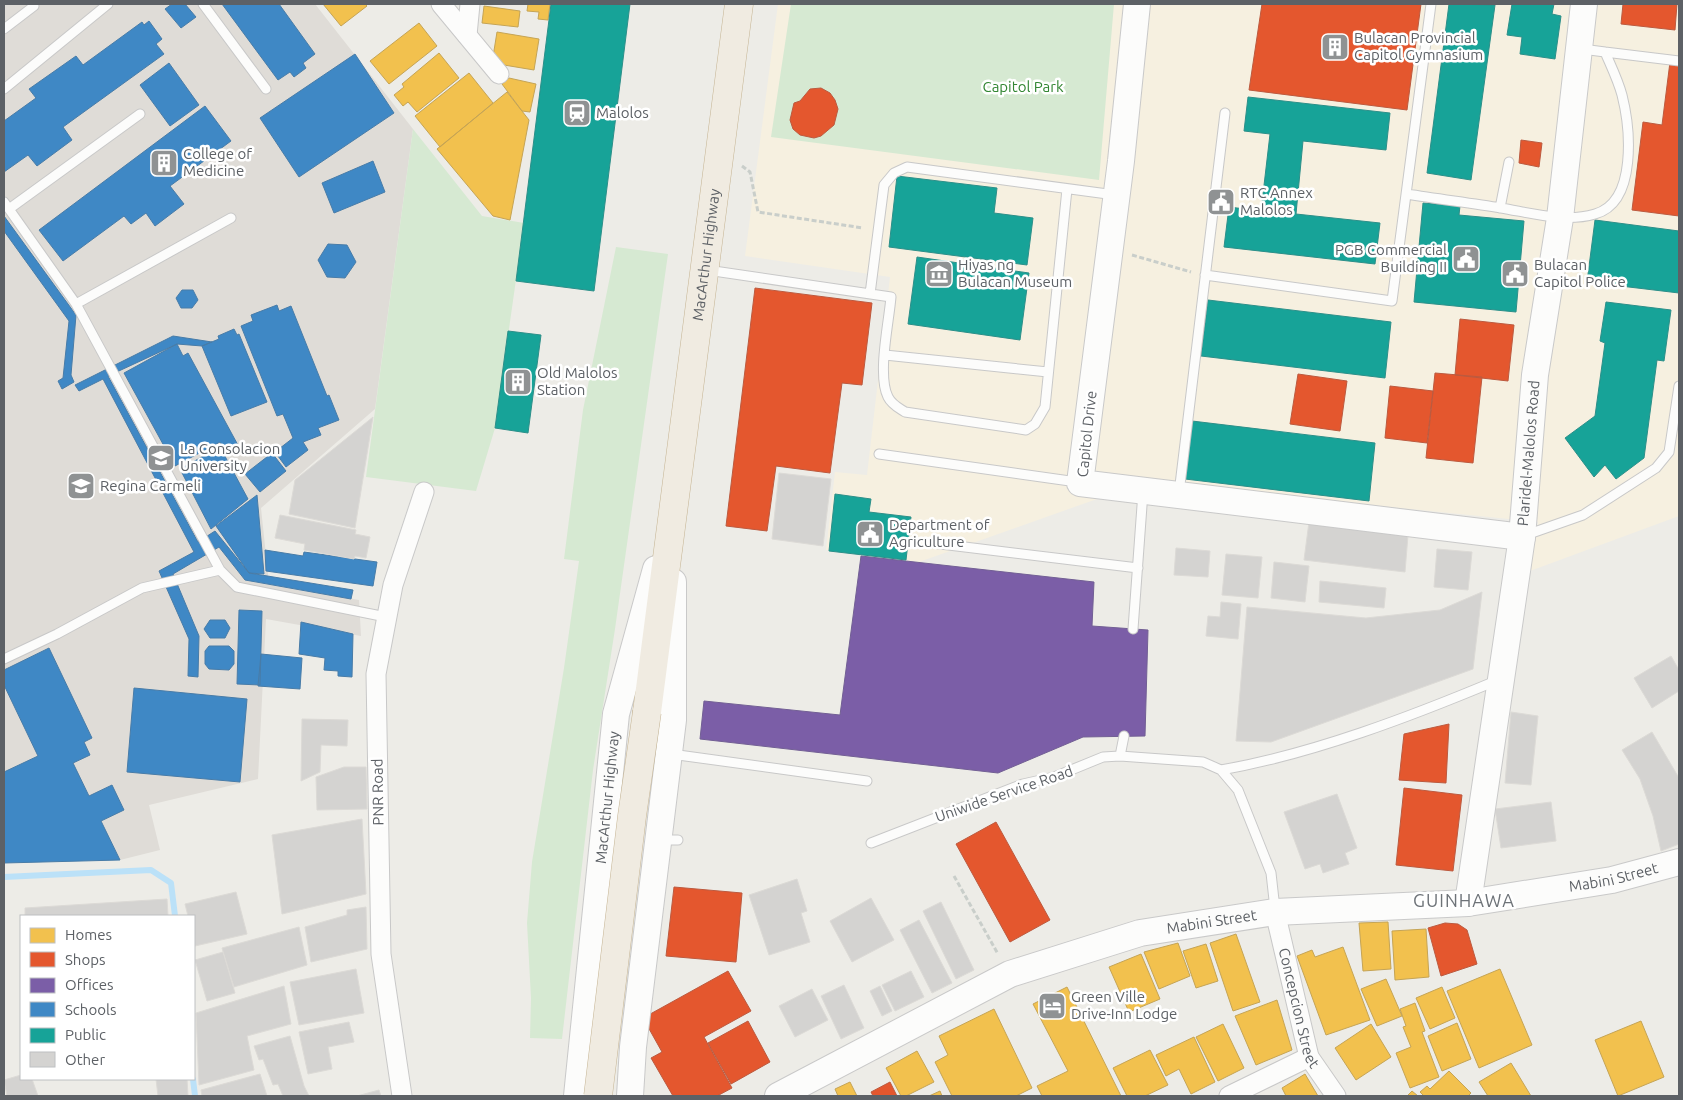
<svg xmlns="http://www.w3.org/2000/svg" width="1683" height="1100" viewBox="0 0 1683 1100" font-family="Ubuntu,sans-serif">
<style>
.commercial{fill:#f6f0e0}
.education{fill:#dfdcd7}
.green{fill:#d6e9d2}
.homes{fill:#f2c14e;stroke:#c5a455}
.shops{fill:#e4572e;stroke:#bc5a3f}
.offices{fill:#7b5ea7;stroke:#725f94}
.schools{fill:#3f88c5;stroke:#487ca8}
.public{fill:#17a398;stroke:#2c8f89}
.lines{fill:none;stroke-linecap:round;stroke-linejoin:round}
.stream{stroke:#bbe1f8;stroke-width:6}
.building{fill:#d4d3d1;stroke:#dcdad6}
.lane-casing{stroke:#c8c8c8;stroke-width:11}
.street-casing{stroke:#c8c8c8;stroke-width:21}
.secondary-casing{stroke:#c9c9c9;stroke-width:28}
.highway-casing{stroke:#c5b493;stroke-width:29}
.path{stroke:#c9ceca;stroke-width:3;stroke-dasharray:5 2.5;stroke-linecap:butt}
.lane{stroke:#fcfcfb;stroke-width:9}
.street{stroke:#fcfcfb;stroke-width:19}
.secondary{stroke:#fcfcfb;stroke-width:26}
.highway{stroke:#f0ebe1;stroke-width:28}
.highway-bridge-casing{stroke:#c5b493;stroke-width:29;stroke-linecap:butt}
.highway-bridge{stroke:#f0ebe1;stroke-width:28}
.labels{text-anchor:middle;stroke-width:5;stroke-linejoin:round;paint-order:stroke}
.poi-label{font-size:15px;fill:#5d6166;stroke:#fff;text-anchor:start}
.park-label{font-size:15px;fill:#338633;stroke:#fff}
.street-label{font-size:15px;fill:#5d6166;stroke:#fff}
.quarter-label{font-size:18px;letter-spacing:1px;fill:#6e7378;stroke:#fff}
</style>
<rect width="100%" height="100%" fill="#edece7"/>
<!-- commercial -->
<path class="commercial" d="M778,4H1679V516L1530,571L1538,522L1145,482L919,562L826,550L835,472L867,475L890,277L745,256Z"/>
<!-- education -->
<path class="education" d="M4,4H315L413,129L375,409L261,508L269,584L359,600L361,636L266,619L258,779L149,805L160,850L120,860L4,863Z"/>
<!-- green -->
<path class="green" d="M791,4H1114L1099,180L771,137Z
M413,129L482,216L524,223L495,428L476,491L366,477Z
M616,247L668,254L615,629L593,770L562,1039L530,1038L531,998L527,923L532,862L564,668L579,561L564,559L583,410Z"/>
<!-- homes -->
<path class="homes" d="M323,4H365L367,6L341,26Z
M528,4H550L548,20L538,19L539,12L527,11Z
M484,6L520,11L518,27L482,23Z
M419,23L437,46L389,84L370,61Z
M497,32L539,39L534,70L492,63Z
M439,53L459,78L417,112L408,102L403,106L394,95L404,87L402,84Z
M469,73L493,103L440,147L415,116Z
M509,78L536,84L530,112L522,111L502,84Z
M507,92L529,120L510,220L493,216L437,149Z
M1388,922L1391,969L1363,971L1359,923Z
M1426,929L1429,977L1395,980L1392,931Z
M1236,934L1260,1002L1233,1011L1210,943Z
M1178,943L1190,976L1159,989L1144,952Z
M1206,944L1218,981L1196,988L1183,951Z
M1343,947L1370,1020L1326,1035L1297,956L1312,950L1315,957Z
M1141,954L1160,999L1129,1012L1109,967Z
M1500,969L1532,1045L1479,1068L1447,991Z
M1386,979L1402,1016L1377,1026L1361,989Z
M1067,987L1121,1096H1042L1037,1086L1068,1071L1033,1004Z
M1442,987L1455,1018L1430,1029L1416,998Z
M1277,1000L1292,1050L1256,1065L1235,1016Z
M1415,1003L1425,1031L1422,1032L1439,1077L1410,1088L1396,1053L1411,1047L1403,1027L1406,1026L1400,1009Z
M994,1009L1032,1088L1016,1096H952L935,1062L948,1055L939,1036Z
M1641,1021L1664,1077L1618,1096L1595,1040Z
M1457,1023L1471,1059L1442,1071L1428,1036Z
M1223,1024L1244,1068L1218,1081L1196,1037Z
M1371,1024L1391,1057L1356,1080L1335,1048Z
M1194,1037L1215,1082L1191,1094L1179,1069L1166,1076L1156,1055Z
M1150,1050L1168,1085L1145,1096H1127L1113,1068Z
M917,1051L934,1082L906,1096H901L886,1068Z
M1511,1063L1531,1096H1488L1479,1082Z
M1449,1071L1471,1093L1468,1096H1424L1420,1092L1427,1086L1430,1089Z
M1305,1074L1318,1096H1286L1282,1088Z
M850,1082L857,1096H838L835,1089Z
M940,1091L942,1096H929Z
M1412,1091L1418,1096H1407Z"/>
<!-- shops -->
<path class="shops" d="M1262,4H1421L1407,110L1249,90Z
M1623,4H1677L1675,30L1621,24Z
M1670,62L1679,64V216L1632,210L1643,122L1662,125Z
M821,88L830,93L835,100L838,109L834,125L821,136L814,138L800,135L793,129L790,120L794,103L800,101L810,89Z
M1521,140L1542,143L1539,167L1519,163Z
M755,288L872,303L862,385L842,383L830,473L776,466L767,531L726,526Z
M1460,319L1514,325L1508,381L1455,375Z
M1435,373L1482,377L1473,463L1426,458Z
M1298,374L1347,381L1340,431L1290,424Z
M1390,386L1433,391L1427,443L1385,438Z
M1449,724L1446,783L1399,780L1404,734Z
M1404,788L1462,795L1453,871L1396,865Z
M996,822L1050,920L1010,942L956,844Z
M674,887L742,893L736,962L666,956Z
M1445,923L1458,924L1467,930L1477,964L1441,976L1428,928Z
M728,971L751,1011L704,1037L732,1088L717,1096H673L651,1058L662,1052L643,1018Z
M748,1021L770,1062L731,1084L708,1043Z
M890,1082L897,1096H873L871,1092Z"/>
<!-- offices -->
<path class="offices" d="M861,556L1094,582L1092,626L1148,630L1145,736L1083,737L998,773L700,739L704,701L840,715Z"/>
<!-- schools -->
<path class="schools" d="M172,4H185L196,17L181,28L165,9Z
M222,4H279L315,54L303,63L306,68L294,77L290,72L278,80Z
M149,21L162,39L156,44L164,54L63,127L72,140L37,166L28,155L4,172V121L36,98L29,89L76,56L83,65L142,22L144,25Z
M355,54L394,113L299,177L260,118Z
M169,63L199,105L170,126L140,85Z
M205,106L231,141L170,186L184,204L155,226L146,213L131,224L124,216L63,261L39,230Z
M373,161L385,192L334,213L322,183Z
M4,216L76,315L71,375L74,382L62,389L58,381L63,378L69,321L4,231Z
M328,244L347,245L356,262L345,278L327,277L318,260Z
M182,290H193L198,300L192,308H181L176,298Z
M277,305L279,311L291,306L327,396L329,395L339,420L318,428L321,435L303,442L308,450L286,467L275,452L293,438L283,414L277,416L241,326L253,321L251,315Z
M234,329L237,335L239,334L267,402L231,416L202,346L219,339L218,336Z
M173,336L212,342L202,346L177,344L108,376L198,542L215,531L249,573L353,590L351,599L245,580L219,547L173,574L199,636L198,677L188,676L189,639L159,571L194,552L103,379L79,391L75,385Z
M177,344L183,356L188,353L239,447L226,453L220,442L175,466L124,373Z
M220,447L248,499L211,529L180,469Z
M272,453L286,471L260,492L245,474Z
M257,495L264,574L249,573L216,526Z
M265,550L303,556L304,552L377,562L373,586L266,571Z
M239,610L262,611L260,685L237,684Z
M210,620H225L230,628L225,638H210L204,629Z
M301,622L353,634L352,677L338,676V671L324,670L325,658L299,654Z
M209,646H229L234,651V664L229,670L209,669L205,664V651Z
M49,648L92,738L84,742L90,755L73,763L89,796L112,785L124,810L101,821L120,860L4,863V772L38,756L4,685V670Z
M261,654L302,658L300,689L258,686Z
M134,688L247,699L240,782L127,772Z"/>
<!-- public -->
<path class="public" d="M551,4H630L594,291L516,281Z
M1449,4L1495,5L1471,180L1427,173Z
M1512,4H1554L1552,14L1561,16L1555,59L1520,54L1522,37L1507,35Z
M1248,97L1390,113L1386,150L1303,141L1296,214L1380,223L1375,264L1224,247L1229,207L1261,211L1270,134L1244,131Z
M897,176L997,188L994,213L1033,218L1027,265L889,247Z
M1423,203L1460,206L1459,215L1524,221L1516,312L1414,302Z
M1595,220L1679,231V293L1587,282Z
M917,257L1029,273L1020,340L908,324Z
M1208,300L1391,322L1385,378L1201,356Z
M1606,302L1671,310L1664,361L1657,360L1644,458L1616,479L1605,465L1594,477L1565,438L1595,416L1605,343L1600,341Z
M508,331L541,335L528,433L495,428Z
M1192,421L1375,443L1369,501L1185,479Z
M835,494L871,499L869,512L911,517L906,560L829,551Z"/>
<g class="lines">
<!-- stream -->
<path class="stream" d="M4,877L151,870L171,883L175,916
M193,1079L195,1096"/>
</g>
<!-- building -->
<path class="building" d="M373,417L355,528L289,514L295,480Z
M779,473L831,479L823,546L772,539Z
M280,515L356,530L355,534L370,537L366,558L355,556L354,559L304,550L305,544L275,538Z
M1309,522L1408,535L1405,572L1304,560Z
M1176,548L1210,551L1208,577L1174,575Z
M1437,549L1472,552L1468,590L1434,587Z
M1226,554L1262,557L1258,598L1222,595Z
M1274,562L1309,566L1305,602L1271,598Z
M1320,581L1386,588L1384,608L1319,602Z
M1482,592L1473,669L1271,742L1236,741L1247,607L1366,618L1440,610Z
M1221,602L1241,604L1238,639L1206,636L1208,616L1220,617Z
M1671,656L1679,670V691L1652,708L1634,678Z
M1511,712L1538,716L1531,785L1505,783Z
M302,719L348,720L347,746L321,745L320,772L301,781Z
M1652,732L1679,778V844L1661,851L1653,816L1640,779L1622,750Z
M344,767H366L367,809L317,810L316,777Z
M1337,794L1357,848L1345,853L1349,864L1323,873L1320,864L1305,869L1284,812Z
M1551,802L1556,841L1501,848L1495,809Z
M362,819L366,894L282,914L272,835Z
M797,879L807,911L801,913L810,942L769,955L749,895Z
M236,892L247,934L195,946L194,916H188L185,904Z
M871,898L894,940L852,962L830,921Z
M167,899L168,916H25V908Z
M941,902L974,970L956,979L923,911Z
M366,907L367,949L311,962L305,927L347,915V910Z
M919,920L952,983L932,993L900,930Z
M299,927L307,965L234,987L222,948Z
M223,952L235,993L207,1001L195,960Z
M356,969L364,1013L299,1025L290,982Z
M911,971L924,997L895,1011L882,985Z
M844,985L864,1028L841,1039L821,996Z
M284,986L291,1024L247,1036L254,1070L199,1085L196,1013Z
M880,986L892,1011L882,1016L870,991Z
M812,989L828,1020L795,1037L779,1006Z
M349,1022L354,1042L328,1047L332,1069L308,1074L299,1032Z
M290,1036L304,1086L309,1096H283L278,1084L273,1085L263,1059L259,1060L254,1046Z
M260,1074L267,1096H202L201,1090Z
M21,1075V1079H32L38,1096H7L4,1080Z
M156,1079H187L188,1096H158Z
M379,1090L381,1096H357Z"/>
<g class="lines">
<defs>
<path id="lane" d="M203,4L266,89
M4,29L34,6
M1605,52L1679,61
M4,89L108,4
M1407,194C1438,199 1470,203 1501,208C1531,213 1565,223 1595,214C1638,202 1630,127 1622,95C1618,80 1611,66 1605,52L1582,49
M4,202L76,304L220,570L237,587L386,617
M1500,208L1509,162
M9,209L140,114
M707,270L891,297C889,322 877,375 888,397C892,405 899,408 905,412L1026,430L1035,424L1045,407L1067,189
M1205,275L1392,301L1431,4
M870,294L884,185L894,173L907,167L1115,195
M76,304L231,218
M885,355L1048,372
M879,454L1077,482
M1179,493L1225,113
M1526,535L1583,515L1656,468L1669,452L1679,386
M932,543L1138,568
M1133,629L1143,492
M4,659L57,634L142,588L220,570
M671,754L867,781
M1120,756L1203,762L1221,770L1238,790L1271,873L1275,909
M1221,770C1313,754 1412,716 1498,680
M660,840H678
M871,843L1023,784L1054,777L1103,757L1120,756L1124,736"/>
<g id="street">
<path d="M441,4L499,74"/>
<path d="M467,35L470,4"/>
<path id="s1" d="M1275,912L1309,1057L1336,1096"/>
<path d="M402,1096L381,954L376,674L393,585L424,492"/>
<path d="M1229,1096L1309,1057"/>
</g>
<g id="secondary">
<path d="M1137,4L1121,161L1080,483L1522,537"/>
<path id="s2" d="M1468,903L1522,537L1535,375L1560,218L1584,4"/>
<path id="s3" d="M577,1096L616,714L656,569"/>
<path d="M630,1096L633,1047L673,720V582"/>
<path id="s4" d="M778,1096L1010,974L1140,933L1275,912L1468,903L1612,880L1679,862"/>
</g>
<g id="highway">
<path id="s5" d="M647,712L739,4"/>
</g>
</defs>
<!-- lane casing -->
<use href="#lane" class="lane-casing"/>
<!-- street casing -->
<use href="#street" class="street-casing"/>
<!-- secondary casing -->
<use href="#secondary" class="secondary-casing"/>
<!-- highway casing -->
<use href="#highway" class="highway-casing"/>
<!-- path -->
<path class="path" d="M742,166L750,172L758,212L863,228
M1132,255L1191,272
M954,876L998,954"/>
<!-- lane -->
<use href="#lane" class="lane"/>
<!-- street -->
<use href="#street" class="street"/>
<!-- secondary -->
<use href="#secondary" class="secondary"/>
<!-- highway -->
<use href="#highway" class="highway"/>
<defs>
<path id="highway-bridge" d="M598,1096L632,816L647,712"/>
</defs>
<!-- highway-bridge casing -->
<use href="#highway-bridge" class="highway-bridge-casing"/>
<!-- highway-bridge -->
<use href="#highway-bridge" class="highway-bridge"/>
</g>
<!-- icons -->
<defs>
<symbol id="building-square" viewBox="-11 -11 22 22"><rect x="-9" y="-9" width="18" height="18" rx="4" fill="#8f9293" stroke="#fff"/><path d="M-4-6H4V6H1V3H-1V6H-4ZM-2.5-4.3h1.7v1.8h-1.7ZM.8-4.3h1.7v1.8H.8ZM-2.5-1h1.7V.8h-1.7ZM.8-1h1.7V.8H.8Z" fill="#fff"/></symbol>
<symbol id="station-square" viewBox="-11 -11 22 22"><rect x="-9" y="-9" width="18" height="18" rx="4" fill="#8f9293" stroke="#fff"/><path d="M-3-6H3Q5-6 5-4V2Q5 4 3 4L4.5 6H3L1.5 4h-3L-3 6H-4.5L-3 4Q-5 4-5 2V-4Q-5-6-3-6ZM-3.5-4v3h7v-3ZM-3.5 1v1.5H-2V1ZM2 1v1.5H3.5V1Z" fill="#fff"/></symbol>
<symbol id="civic-square" viewBox="-11 -11 22 22"><rect x="-9" y="-9" width="18" height="18" rx="4" fill="#8f9293" stroke="#fff"/><path d="M-.6-6.5H3V-4.5H.6V-3L4-1V1h2V6H-6V1h2V-1L-.6-3ZM-1.2 2.5V6h2.4V2.5Z" fill="#fff"/></symbol>
<symbol id="museum-square" viewBox="-11 -11 22 22"><rect x="-9" y="-9" width="18" height="18" rx="4" fill="#8f9293" stroke="#fff"/><path d="M0-6L6-3V-2H-6V-3ZM-5-1h2V3h-2ZM-1-1h2V3h-2ZM3-1h2V3H3ZM-6 4H6V6H-6Z" fill="#fff"/></symbol>
<symbol id="university-square" viewBox="-11 -11 22 22"><rect x="-9" y="-9" width="18" height="18" rx="4" fill="#8f9293" stroke="#fff"/><path d="M0-5L7-2L0 1L-7-2ZM-4 1L0 2.5L4 1V4Q0 6-4 4Z" fill="#fff"/></symbol>
<symbol id="hotel-square" viewBox="-11 -11 22 22"><rect x="-9" y="-9" width="18" height="18" rx="4" fill="#8f9293" stroke="#fff"/><path d="M-6-4.5h1.5V1H6V5H4.5V3h-9V5H-6ZM-4 0a1.8 1.8 0 1 1 3.6 0ZM.5 0V-2.5h3Q6-2.5 6 0Z" fill="#fff"/></symbol>
</defs>
<g fill-rule="evenodd">
<use href="#building-square" x="1319" y="31" width="32" height="32"/>
<use href="#station-square" x="561" y="97" width="32" height="32"/>
<use href="#building-square" x="148" y="147" width="32" height="32"/>
<use href="#civic-square" x="1205" y="186" width="32" height="32"/>
<use href="#civic-square" x="1450" y="243" width="32" height="32"/>
<use href="#museum-square" x="923" y="258" width="32" height="32"/>
<use href="#civic-square" x="1499" y="258" width="32" height="32"/>
<use href="#building-square" x="502" y="366" width="32" height="32"/>
<use href="#university-square" x="145" y="442" width="32" height="32"/>
<use href="#university-square" x="65" y="470" width="32" height="32"/>
<use href="#civic-square" x="854" y="518" width="32" height="32"/>
<use href="#hotel-square" x="1036" y="990" width="32" height="32"/>
</g>
<g class="labels">
<!-- poi labels -->
<g class="poi-label">
<text x="1354" y="43">Bulacan Provincial<tspan x="1354" dy="17">Capitol Gymnasium</tspan></text>
<text x="596" y="118">Malolos</text>
<text x="183" y="159">College of<tspan x="183" dy="17">Medicine</tspan></text>
<text x="1240" y="198">RTC Annex<tspan x="1240" dy="17">Malolos</tspan></text>
<text x="1447" y="255" text-anchor="end">PGB Commercial<tspan x="1447" dy="17">Building II</tspan></text>
<text x="958" y="270">Hiyas ng<tspan x="958" dy="17">Bulacan Museum</tspan></text>
<text x="1534" y="270">Bulacan<tspan x="1534" dy="17">Capitol Police</tspan></text>
<text x="537" y="378">Old Malolos<tspan x="537" dy="17">Station</tspan></text>
<text x="180" y="454">La Consolacion<tspan x="180" dy="17">University</tspan></text>
<text x="100" y="491">Regina Carmeli</text>
<text x="889" y="530">Department of<tspan x="889" dy="17">Agriculture</tspan></text>
<text x="1071" y="1002">Green Ville<tspan x="1071" dy="17">Drive-Inn Lodge</tspan></text>
</g>
<!-- park labels -->
<g class="park-label">
<text x="1023" y="92">Capitol Park</text>
</g>
<!-- street labels -->
<g class="street-label">
<text dy="5" stroke="none"><textPath href="#s5" startOffset="461">MacArthur Highway</textPath></text>
<text transform="translate(1087 434) rotate(-84)" y="5">Capitol Drive</text>
<text dy="5" stroke="none"><textPath href="#s2" startOffset="454">Plaridel-Malolos Road</textPath></text>
<text transform="translate(378 792) rotate(-91)" y="5">PNR Road</text>
<text transform="translate(1004 794) rotate(-19)" y="5">Uniwide Service Road</text>
<text dy="5" stroke="none"><textPath href="#s3" startOffset="300">MacArthur Highway</textPath></text>
<text dy="5" stroke="none"><textPath href="#s4" startOffset="876">Mabini Street</textPath></text>
<text dy="5" stroke="none"><textPath href="#s4" startOffset="471">Mabini Street</textPath></text>
<text dy="5" stroke="none"><textPath href="#s1" startOffset="99">Concepcion Street</textPath></text>
</g>
<!-- quarter labels -->
<g class="quarter-label">
<text x="1464" y="907">GUINHAWA</text>
</g>
</g>
<!-- border -->
<rect width="1683" height="1100" fill="none" stroke="#5d6166" stroke-width="10"/>
<!-- legend -->
<rect x="20" y="915" width="175" height="165" fill="#ffffff" stroke="#bec0c2"/>
<rect x="30" y="928" width="25" height="15" fill="#f2c14e" stroke="#bec0c2"/>
<text x="65" y="940" font-size="15" fill="#5d6166">Homes</text>
<rect x="30" y="952" width="25" height="15" fill="#e4572e" stroke="#bec0c2"/>
<text x="65" y="965" font-size="15" fill="#5d6166">Shops</text>
<rect x="30" y="978" width="25" height="15" fill="#7b5ea7" stroke="#bec0c2"/>
<text x="65" y="990" font-size="15" fill="#5d6166">Offices</text>
<rect x="30" y="1002" width="25" height="15" fill="#3f88c5" stroke="#bec0c2"/>
<text x="65" y="1015" font-size="15" fill="#5d6166">Schools</text>
<rect x="30" y="1028" width="25" height="15" fill="#17a398" stroke="#bec0c2"/>
<text x="65" y="1040" font-size="15" fill="#5d6166">Public</text>
<rect x="30" y="1052" width="25" height="15" fill="#d4d3d1" stroke="#bec0c2"/>
<text x="65" y="1065" font-size="15" fill="#5d6166">Other</text>
</svg>
